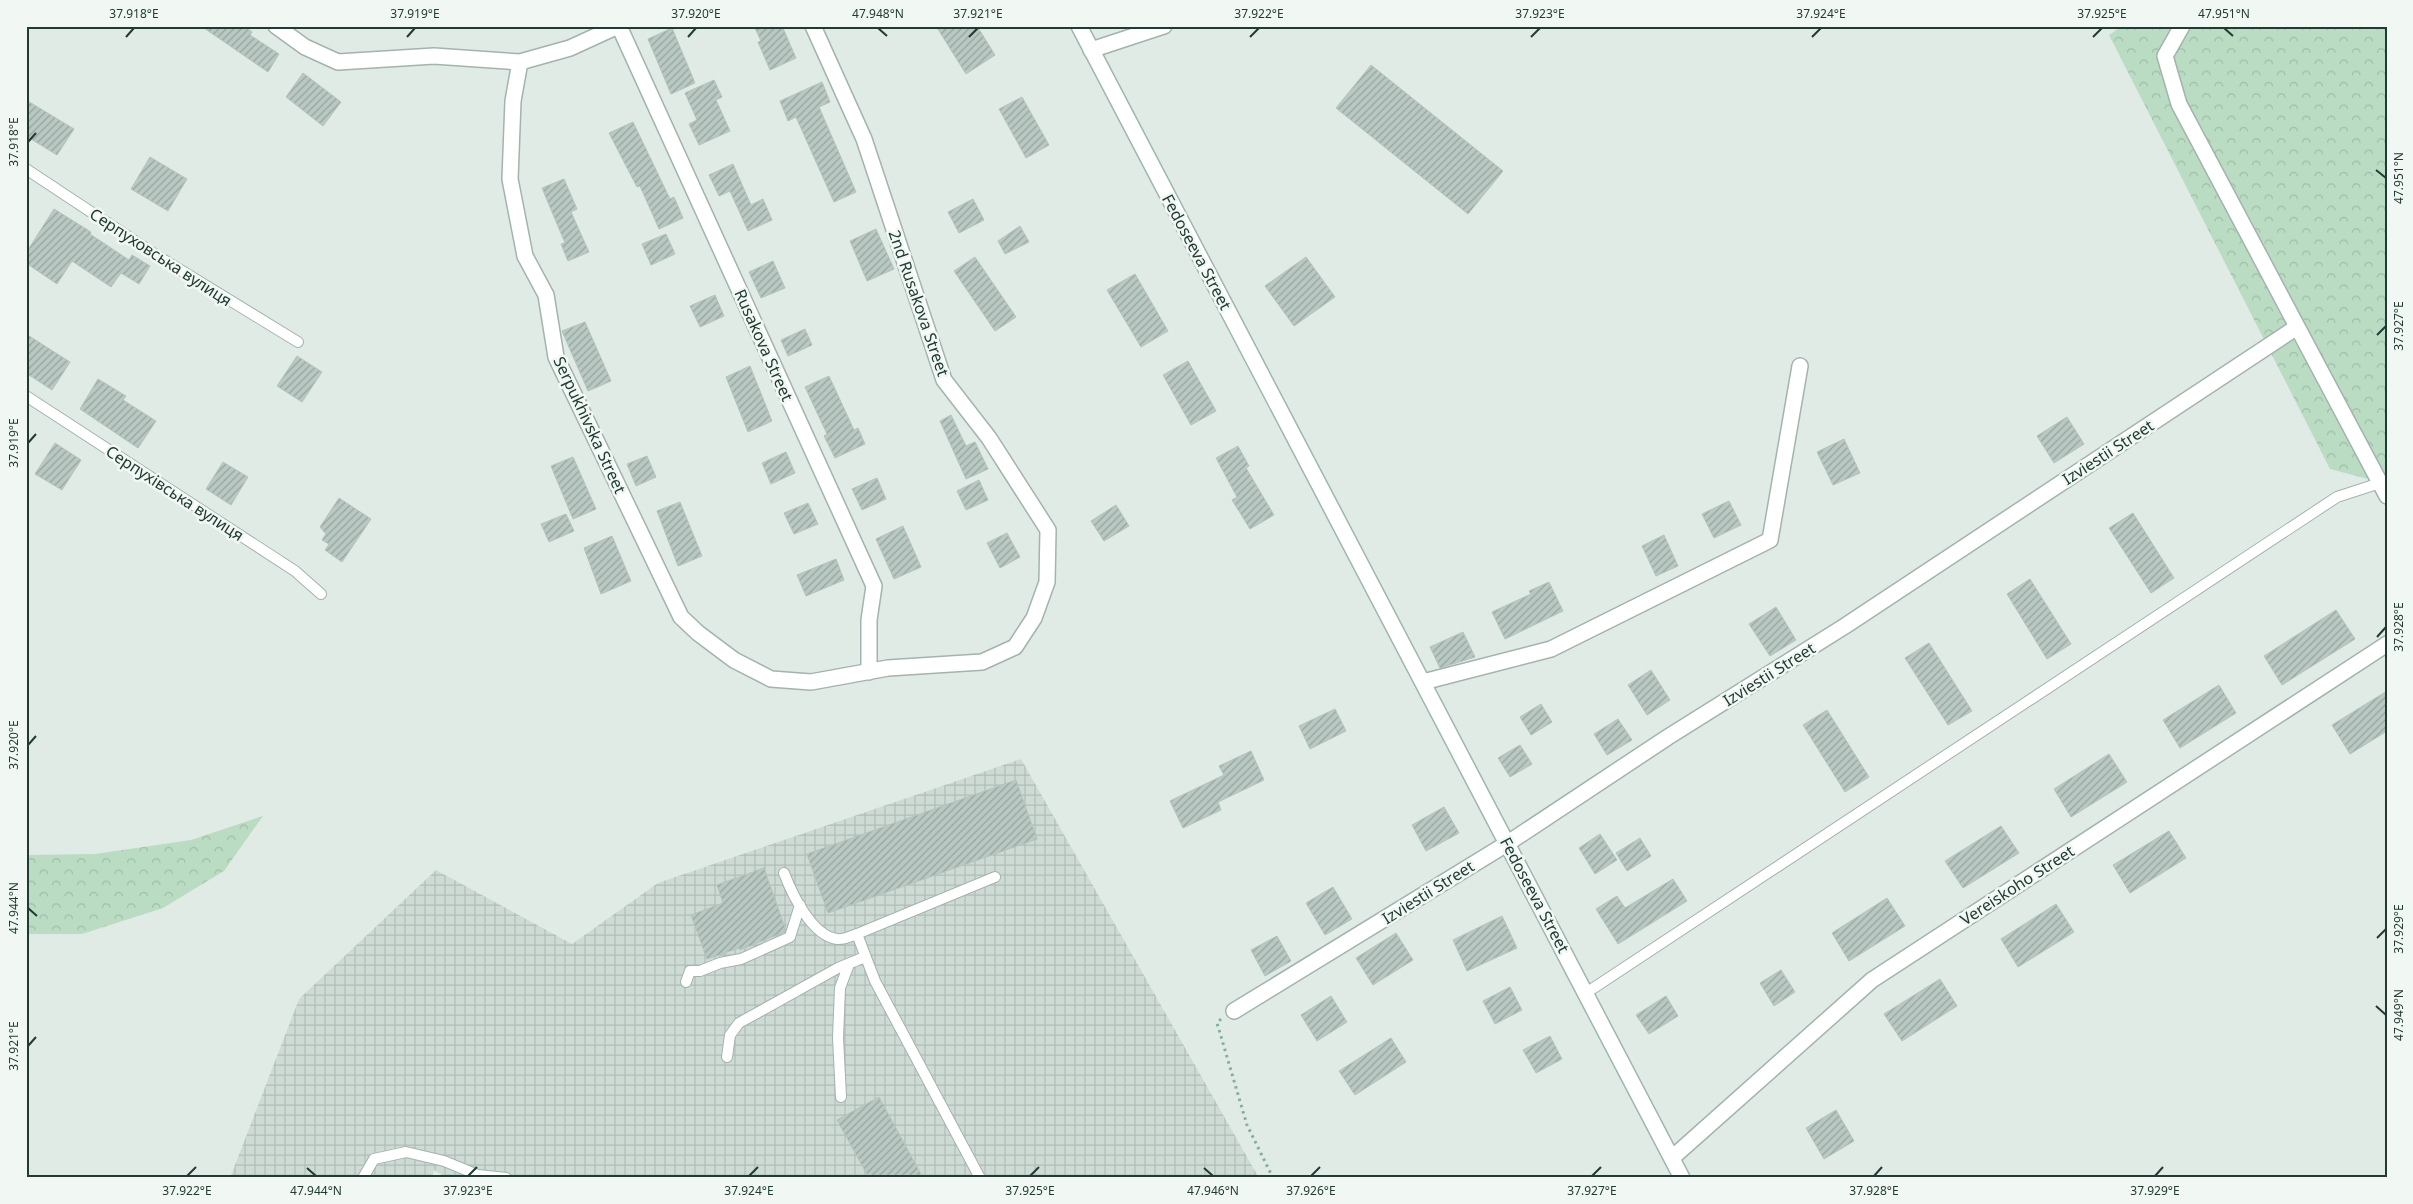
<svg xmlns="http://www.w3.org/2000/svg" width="2413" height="1204" viewBox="0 0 2413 1204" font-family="'Noto Sans',sans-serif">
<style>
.industrial{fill:url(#industrial-grid)}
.forest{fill:url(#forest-crowns)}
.building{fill:url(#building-hatch);stroke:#b3c4bd}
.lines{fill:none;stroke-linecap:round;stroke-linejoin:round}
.service-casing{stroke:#a3b3ad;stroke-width:12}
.minor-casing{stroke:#a3b3ad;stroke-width:18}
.secondary-casing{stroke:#9fb6ae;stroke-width:18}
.path{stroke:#81aea0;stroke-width:3;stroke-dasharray:2.5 4;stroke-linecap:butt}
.service{stroke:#fff;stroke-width:10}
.minor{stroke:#fff;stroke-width:15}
.secondary{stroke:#fff;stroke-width:15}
.ticks{fill:none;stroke:#213b34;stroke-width:2}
.labels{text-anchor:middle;stroke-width:5;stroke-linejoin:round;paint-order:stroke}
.street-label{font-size:16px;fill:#213b34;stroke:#f1f8f4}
.neatline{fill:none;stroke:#213b34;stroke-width:2}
.ticks-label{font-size:12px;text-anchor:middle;fill:#213b34}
</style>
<defs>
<pattern id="industrial-grid" width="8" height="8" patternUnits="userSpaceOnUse" patternTransform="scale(1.25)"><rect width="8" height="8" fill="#cedbd5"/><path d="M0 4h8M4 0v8" fill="none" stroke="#b1bdb7"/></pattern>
<pattern id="forest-crowns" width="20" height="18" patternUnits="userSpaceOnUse" patternTransform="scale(1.25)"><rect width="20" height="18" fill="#b9dcc2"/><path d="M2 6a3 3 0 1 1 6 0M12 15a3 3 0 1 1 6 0" fill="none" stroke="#9fbea7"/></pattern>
<pattern id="building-hatch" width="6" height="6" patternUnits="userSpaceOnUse" patternTransform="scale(1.25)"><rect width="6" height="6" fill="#b9c8c2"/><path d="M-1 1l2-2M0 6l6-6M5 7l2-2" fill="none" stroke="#96a49e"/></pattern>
</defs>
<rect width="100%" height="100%" fill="#e0ebe6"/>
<!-- industrial -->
<path class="industrial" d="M1021,759L1259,1178H447L434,1170L432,1178H230L299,999L436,870L572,944L658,883Z"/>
<!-- forest -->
<path class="forest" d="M2122,26H2387V484L2330,469L2109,35Z
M263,816L224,871L163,908L82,934H26V855L95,854L191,840Z"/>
<!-- building -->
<path class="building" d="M201,26H244L252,32L250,35L279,54L268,72Z
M754,26H782L796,58L770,70L758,42L761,41Z
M936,26H977L995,55L966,74Z
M672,28L695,83L671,94L648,39Z
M1371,65L1503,171L1468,214L1336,108Z
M303,73L341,102L323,126L286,97Z
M714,80L722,97L716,100L730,131L699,145L689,124L697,120L685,93Z
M822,82L830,102L819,107L856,192L834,202L796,117L788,121L780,101Z
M1022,97L1049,145L1026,158L999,109Z
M26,100L74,129L57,155L26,136Z
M633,122L670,199L674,197L683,218L659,229L640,186L637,187L609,133Z
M150,157L187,179L168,211L131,189Z
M733,164L751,205L763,199L772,220L748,231L730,191L719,196L709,175Z
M564,179L577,209L571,212L589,252L568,261L561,244L565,243L542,188Z
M973,199L984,220L959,233L948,212Z
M54,209L91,232L90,234L129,260L132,255L150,266L139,284L121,273L111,287L72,261L57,284L26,263V253Z
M1020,226L1029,242L1005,254L998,241Z
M876,229L894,269L867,281L850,241Z
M666,234L675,254L651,265L642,244Z
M975,257L1016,317L995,331L954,271Z
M1306,257L1335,297L1294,326L1265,286Z
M773,261L785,288L761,298L749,272Z
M1135,274L1168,331L1141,347L1107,290Z
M715,295L724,316L700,327L690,306Z
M585,322L611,381L588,391L562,331Z
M805,329L812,345L788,356L781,340Z
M26,334L70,362L52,390L26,373Z
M297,356L322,372L302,402L277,386Z
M1188,361L1216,411L1191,425L1163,375Z
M750,366L772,421L748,432L726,377Z
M829,376L854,430L858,428L865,444L835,458L824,436L827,434L805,387Z
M98,379L126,396L123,400L156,421L138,448L80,409Z
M951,415L966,446L975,442L988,469L966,479L940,421Z
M2067,417L2084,444L2054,463L2037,436Z
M1844,439L1860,473L1833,485L1817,452Z
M55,443L81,460L62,490L35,474Z
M1238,446L1249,466L1246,468L1274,515L1250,529L1232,500L1237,497L1216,458Z
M786,452L795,473L771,484L762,463Z
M647,456L656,477L636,486L627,464Z
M573,457L596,509L573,519L551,466Z
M223,462L248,477L231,505L206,489Z
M877,478L886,499L862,510L852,489Z
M979,480L988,500L966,510L957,491Z
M339,498L371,519L342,562L325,550L329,544L322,540L326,534L320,527Z
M1729,501L1741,525L1714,538L1702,514Z
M680,502L702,556L678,566L657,511Z
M808,503L818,524L794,534L784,513Z
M1116,505L1129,526L1104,541L1091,521Z
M2133,513L2174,578L2151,593L2109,528Z
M566,514L574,531L549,542L541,524Z
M903,526L921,567L894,579L876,539Z
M1007,533L1020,557L1000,568L987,543Z
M1664,535L1678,566L1656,576L1642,546Z
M612,536L631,581L601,594L584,548Z
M836,559L844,580L806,596L797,575Z
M2030,579L2071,644L2047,659L2007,594Z
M1549,582L1563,611L1505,639L1492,612L1531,594L1529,591Z
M1776,607L1796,640L1770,656L1749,624Z
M2336,610L2355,639L2282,685L2264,656Z
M1463,632L1475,657L1440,668L1430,647Z
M1929,643L1972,711L1948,725L1905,658Z
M1651,670L1670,700L1647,715L1628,685Z
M2219,685L2236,713L2180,748L2163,720Z
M2387,691V731L2350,754L2332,725Z
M1541,704L1552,722L1531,735L1520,717Z
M1335,709L1346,731L1310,749L1299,726Z
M1827,710L1869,777L1845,792L1803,725Z
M1618,719L1632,740L1607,755L1594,734Z
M1520,745L1532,764L1510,777L1498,758Z
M1251,751L1264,780L1218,802L1221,810L1183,828L1170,801L1224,775L1219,766Z
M2109,754L2127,782L2071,817L2054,789Z
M1016,780L1037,839L828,913L807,854Z
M1444,807L1459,833L1426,851L1412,825Z
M2001,826L2019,853L1963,888L1945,861Z
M2169,831L2186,858L2130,893L2113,865Z
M1600,834L1617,860L1595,874L1579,848Z
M1640,838L1651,856L1627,871L1616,853Z
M764,868L785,928L784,932L740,950L739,948L707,959L691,915L723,903L717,885Z
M1673,879L1687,901L1618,944L1596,909L1617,896L1625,908Z
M1333,887L1352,919L1325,935L1306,903Z
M1887,898L1905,926L1849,961L1832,933Z
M2056,904L2074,932L2018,967L2001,939Z
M1502,916L1517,948L1467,971L1453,940Z
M1396,933L1413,960L1373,985L1356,958Z
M1277,936L1291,961L1265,976L1251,950Z
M1781,970L1795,992L1774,1006L1760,983Z
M1940,979L1957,1006L1902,1041L1884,1014Z
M1510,987L1522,1010L1495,1024L1483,1001Z
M1331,996L1347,1022L1317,1041L1301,1015Z
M1666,996L1678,1016L1649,1034L1636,1015Z
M1550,1036L1562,1059L1536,1073L1523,1050Z
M1391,1038L1406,1062L1355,1095L1339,1071Z
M879,1097L923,1178H869L837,1120Z
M1836,1110L1854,1141L1824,1159L1806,1128Z"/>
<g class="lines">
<defs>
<path id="service" d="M26,169L156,255L298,342
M26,396L295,571L321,594
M784,873C792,894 812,936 837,939C843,940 851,936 857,934
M686,982L690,971H700L720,963L741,959L790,937L800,905
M1586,993L2337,497L2380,483
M727,1057L730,1035L739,1023L838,968L865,957
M841,1097L838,1038L840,988L849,964
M363,1178L374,1159L406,1152L444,1161L478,1175L506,1178
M980,1178L875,981L857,934L995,877"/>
<path id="minor" d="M276,26L305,47L338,62L434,56L520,62L513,101L510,179L525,256L546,295L556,357L681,617L698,633L734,660L771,679L811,682L888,668L982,662L1015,647L1034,618L1047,582L1048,530L989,438L944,380L864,139L813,26
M619,26L874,586L869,620V672
M2182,26L2165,56L2179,104L2387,496
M1091,50L1164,26
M520,62L570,48L618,26
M1423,682L1551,649L1770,540L1800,366
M1234,1011L1508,843L1668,737L1845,626L2297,327
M1672,1158L1872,980L2387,644"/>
<path id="secondary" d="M1079,26L1682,1178"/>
</defs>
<!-- service casing -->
<use href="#service" class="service-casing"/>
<!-- minor casing -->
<use href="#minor" class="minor-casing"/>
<!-- secondary casing -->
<use href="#secondary" class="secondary-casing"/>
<!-- path -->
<path class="path" d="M1221,1019L1217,1023L1247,1125L1273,1178"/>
<!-- service -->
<use href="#service" class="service"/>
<!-- minor -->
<use href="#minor" class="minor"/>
<!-- secondary -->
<use href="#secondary" class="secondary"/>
</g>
<!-- ticks -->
<path class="ticks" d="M878,28L887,36M2224,28L2233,36M126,37L134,28M407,37L415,28M688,37L696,28M969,37L978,28M1250,37L1259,28M1531,37L1540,28M1812,37L1821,28M2093,37L2102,28M28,142L36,133M2376,170L2386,178M2377,335L2386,326M28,443L36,434M2377,637L2386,627M28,745L36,736M28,908L37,916M2377,938L2386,929M2376,1006L2386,1015M28,1046L36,1037M307,1168L316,1176M1204,1168L1213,1176M187,1176L196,1167M468,1176L477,1167M749,1176L758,1167M1030,1176L1039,1167M1311,1176L1320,1167M1592,1176L1601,1167M1874,1176L1882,1167M2155,1176L2163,1167"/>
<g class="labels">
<!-- street labels -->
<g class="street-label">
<text transform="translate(1197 252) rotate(62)" y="6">Fedoseeva Street</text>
<text transform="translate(161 257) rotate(33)" y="6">Серпуховська вулиця</text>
<text transform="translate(919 303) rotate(71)" y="6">2nd Rusakova Street</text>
<text transform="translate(764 345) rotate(66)" y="6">Rusakova Street</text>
<text transform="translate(590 425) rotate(65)" y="6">Serpukhivska Street</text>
<text transform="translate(2108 452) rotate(-33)" y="6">Izviestii Street</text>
<text transform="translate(175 493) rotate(33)" y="6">Серпухівська вулиця</text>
<text transform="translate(1769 674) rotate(-32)" y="6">Izviestii Street</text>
<text transform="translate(2017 885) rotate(-33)" y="6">Vereiskoho Street</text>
<text transform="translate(1428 892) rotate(-32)" y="6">Izviestii Street</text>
<text transform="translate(1535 895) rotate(62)" y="6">Fedoseeva Street</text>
</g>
</g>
<!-- border -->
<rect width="2413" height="1204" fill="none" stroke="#f1f8f4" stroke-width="55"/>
<rect x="28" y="28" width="2358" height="1148" class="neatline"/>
<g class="ticks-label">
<text x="134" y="18">37.918°E</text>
<text x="415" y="18">37.919°E</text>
<text x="696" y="18">37.920°E</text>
<text x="878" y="18">47.948°N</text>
<text x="978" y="18">37.921°E</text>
<text x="1259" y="18">37.922°E</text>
<text x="1540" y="18">37.923°E</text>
<text x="1821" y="18">37.924°E</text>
<text x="2102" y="18">37.925°E</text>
<text x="2224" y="18">47.951°N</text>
<text transform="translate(14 142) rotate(-90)" y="4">37.918°E</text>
<text transform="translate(2399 178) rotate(-90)" y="4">47.951°N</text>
<text transform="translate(2399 326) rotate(-90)" y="4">37.927°E</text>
<text transform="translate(14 443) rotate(-90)" y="4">37.919°E</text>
<text transform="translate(2399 627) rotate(-90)" y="4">37.928°E</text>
<text transform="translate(14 745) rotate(-90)" y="4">37.920°E</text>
<text transform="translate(14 908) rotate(-90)" y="4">47.944°N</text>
<text transform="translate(2399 929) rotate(-90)" y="4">37.929°E</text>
<text transform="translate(2399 1015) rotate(-90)" y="4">47.949°N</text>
<text transform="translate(14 1046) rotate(-90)" y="4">37.921°E</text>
<text x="187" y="1195">37.922°E</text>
<text x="316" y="1195">47.944°N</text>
<text x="468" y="1195">37.923°E</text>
<text x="749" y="1195">37.924°E</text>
<text x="1030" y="1195">37.925°E</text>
<text x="1213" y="1195">47.946°N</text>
<text x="1311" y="1195">37.926°E</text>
<text x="1592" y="1195">37.927°E</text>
<text x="1874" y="1195">37.928°E</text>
<text x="2155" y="1195">37.929°E</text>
</g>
</svg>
